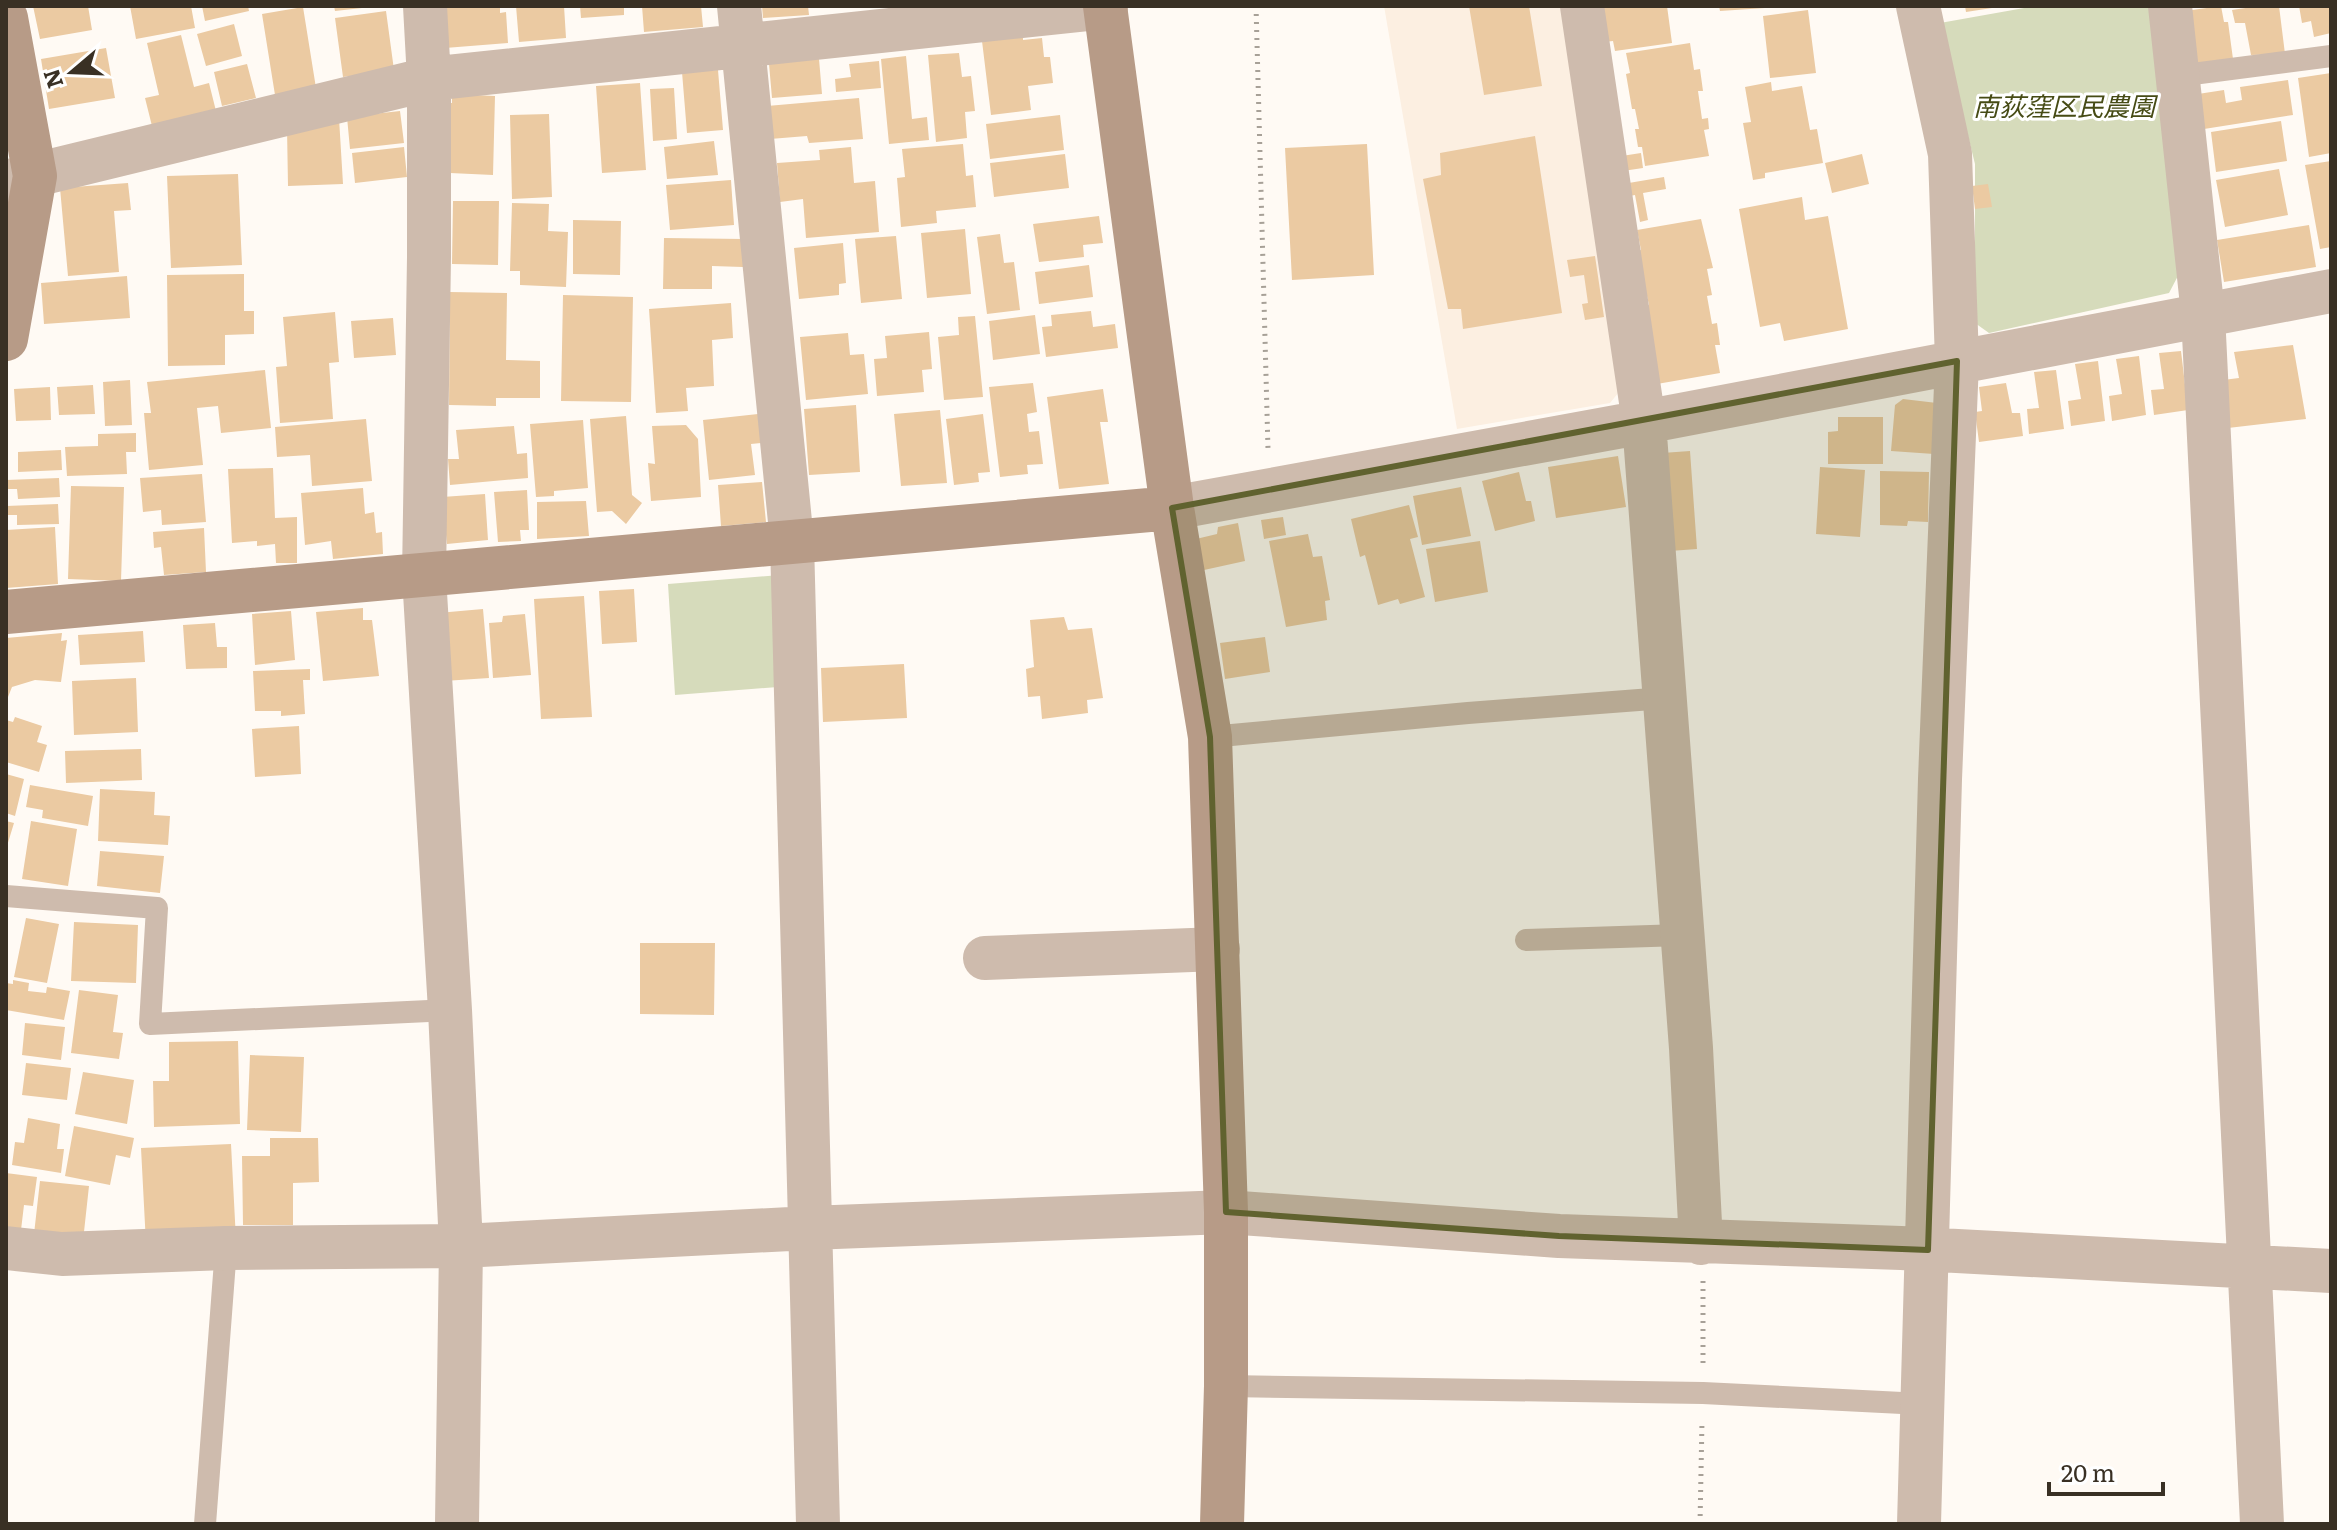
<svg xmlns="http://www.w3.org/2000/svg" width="2337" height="1530" viewBox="0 0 2337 1530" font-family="Literata,'Noto Sans JP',serif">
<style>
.built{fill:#fcefe1}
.green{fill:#d6dbbb}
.building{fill:#ebcaa2}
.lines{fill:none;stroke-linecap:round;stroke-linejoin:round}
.path{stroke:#a7a097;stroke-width:5;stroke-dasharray:2 6;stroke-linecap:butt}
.lane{stroke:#cebbad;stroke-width:22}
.street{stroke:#cebbad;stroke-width:44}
.secondary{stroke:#b79b87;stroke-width:44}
.marked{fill:#60622f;fill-opacity:0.2;stroke:#60622f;stroke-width:6;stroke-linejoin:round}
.labels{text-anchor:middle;stroke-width:6;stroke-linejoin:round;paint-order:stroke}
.park-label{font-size:26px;font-style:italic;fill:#464b15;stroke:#fff}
</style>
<rect width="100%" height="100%" fill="#fffaf4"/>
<!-- built -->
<path class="built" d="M1384,6H1565L1619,392L1610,403L1457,429Z"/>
<!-- green -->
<path class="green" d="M2035,6H2155L2180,272L2169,293L1989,333L1975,323V164L1940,23Z
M780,575L790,686L675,695L668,584Z"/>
<!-- building -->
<path class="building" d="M33,6H88L92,30L40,39Z
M130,6H191L195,28L136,39Z
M202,6H248L249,11L205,21Z
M334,6H362V8L335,11Z
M442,6H500V13L506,12L508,43L445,48Z
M516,6H564L566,38L519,42Z
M580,6H624V15L581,18Z
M642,6H701L703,27L644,32Z
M762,6H808L809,15L763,18Z
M1469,6H1529L1542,86L1484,95Z
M1598,6H1667L1672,43L1615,51L1613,41L1595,43Z
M1719,6H1765V8L1720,11Z
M1965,6H1992V8L1966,12Z
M2221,6L2224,22H2228L2233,59L2198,67L2185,11Z
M2259,6H2279L2285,54L2251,55L2245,23H2235L2232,10Z
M2299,6H2331V33L2314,37L2311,21L2302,23Z
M303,7L316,88L275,95L262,14Z
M1808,10L1816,73L1770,78L1763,16Z
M386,11L394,70L343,77L335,18Z
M234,24L242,56L206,66L197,34Z
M181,35L194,87L209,83L216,111L152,126L145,98L159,95L147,43Z
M1023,36V40L1042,38L1044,57H1050L1053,83L1028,86L1031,110L991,115L982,41Z
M1690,43L1694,70L1700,69L1703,91H1698L1702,119L1708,118L1709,129L1704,130L1709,156L1645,166L1642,147H1638L1635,129H1639L1635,109H1632L1626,74L1630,73L1626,53Z
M106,48L115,98L49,109L41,59Z
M959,53L962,77L971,76L975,111L965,112L967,138L936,142L928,55Z
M906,56L912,119L927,117L929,140L889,144L881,59Z
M819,59L822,94L772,98L769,64Z
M879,61L881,88L836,92L835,79L851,77L849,64Z
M247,64L256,98L222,106L214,72Z
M718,70L723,130L687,133L682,72Z
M2331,73V153L2309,157L2298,78Z
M2288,80L2293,115L2204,129L2198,94L2224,90L2226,103L2242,100L2240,87Z
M1771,82L1772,91L1802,86L1810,130L1817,129L1823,163L1765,173V178L1753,180L1743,123L1751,122L1745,87Z
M640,83L646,170L602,173L596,86Z
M674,88L677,139L653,141L650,89Z
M452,94L495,96L493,175L450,173L442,103H452Z
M859,98L863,139L809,143L807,136L770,139L767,106Z
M400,111L404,143L350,149L347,117Z
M549,114L552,197L512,199L510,115Z
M1060,115L1064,150L990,159L986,124Z
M339,118L343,184L288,186L287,128Z
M2281,121L2287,161L2216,172L2211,132Z
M1535,136L1562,313L1463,329L1461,309H1448L1423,179L1441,175L1440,153Z
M714,141L718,175L667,179L664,147Z
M963,144L966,176L973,175L976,207L936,211L937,223L901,227L897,178L905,177L902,149Z
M1367,144L1374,275L1292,280L1285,148Z
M404,147L407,177L355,183L352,153Z
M851,147L854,183L875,181L879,232L806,238L803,199L780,202L777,163L820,160L819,150Z
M1641,153L1643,168L1616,172L1615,157Z
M1065,154L1069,188L994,197L990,163Z
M1862,154L1869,184L1832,193L1825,163Z
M2331,161V247L2320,249L2305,165Z
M2279,169L2288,215L2225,227L2216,180Z
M238,174L242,265L171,268L167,176Z
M1664,177L1666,189L1643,193L1648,220L1640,222L1635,195L1619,198L1617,185Z
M731,180L734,225L670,230L666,185Z
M128,183L131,210L114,211L119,272L68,276L60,188Z
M1988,184L1992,207L1975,209L1972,186Z
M1802,197L1805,220L1828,216L1848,329L1784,341L1780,323L1760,327L1739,209Z
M453,201H499L498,265L452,264Z
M512,203L549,204L548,231L568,232L566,287L520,285V271H510Z
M1099,216L1103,243L1083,245L1084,257L1039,262L1033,224Z
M1701,219L1713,268L1707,269L1712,295L1707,296L1712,324L1717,323L1720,345H1715L1720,373L1657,384L1643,306L1649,305L1637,251L1641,250L1637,230Z
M573,220L621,221L620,275L573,274Z
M2309,225L2316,267L2224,282L2217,240Z
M965,229L971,294L927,298L921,233Z
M1000,234L1004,263L1014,262L1020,310L987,314L977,237Z
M896,236L902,299L861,303L855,239Z
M664,238L744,239L743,267L712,266V289H663Z
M843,243L846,283L839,284V295L799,299L794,248Z
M1595,256L1604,317L1585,320L1582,304L1588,303L1584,275L1570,277L1567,260Z
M1089,265L1093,297L1039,304L1035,272Z
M244,274V311H254V334L225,335V365L168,366L167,275Z
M127,276L130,318L44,324L41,283Z
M450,292L507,293L506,360L540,361V398H496V406L449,405Z
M563,295L633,297L631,402L561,401Z
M731,303L733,338L712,340L714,386L686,388L688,411L656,413L649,309Z
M1091,311L1093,327L1115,324L1118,348L1046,357L1042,327L1052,326L1051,315Z
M335,312L339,362L329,363L333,419L280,423L276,367L287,366L283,317Z
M1035,315L1040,354L993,360L989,321Z
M975,316L983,397L944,400L938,337L959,335L958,317Z
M393,318L396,355L354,358L351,321Z
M929,332L932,369L922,370L924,392L877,396L874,359L887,358L885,336Z
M848,333L850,355L864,354L868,394L806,400L800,337Z
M2293,345L2306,419L2228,428L2223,380L2239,378L2234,352Z
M2181,351L2188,410L2154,415L2151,390L2164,389L2159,353Z
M2139,356L2146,415L2112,421L2109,396L2122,394L2116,359Z
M2098,361L2105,421L2071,426L2068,401L2081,399L2075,364Z
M265,370L271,428L221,433L218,406L197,408L203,465L149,470L144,413H151L147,382Z
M2056,370L2064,429L2029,434L2027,409L2039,408L2034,372Z
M130,380L132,425L105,426L103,382Z
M1033,383L1037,412L1027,414L1029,432L1039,431L1043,464L1027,465L1028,474L1000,477L989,387Z
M2006,383L2012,413H2020L2023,436L1979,442L1975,412L1982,411L1979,387Z
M93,385L95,414L59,415L57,387Z
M50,387L51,420L16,421L14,389Z
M1103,389L1108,422H1100L1109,484L1059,489L1047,397Z
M1903,399L1937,403L1934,454L1891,451L1895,405Z
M856,405L860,472L809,475L804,409Z
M940,410L947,483L901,486L894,414Z
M758,414L761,443L751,444L755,475L709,480L703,420Z
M983,414L990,472L978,473L979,482L954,485L946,419Z
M626,416L632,495L642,503L626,524L612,511L597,512L590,419Z
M1838,417H1883V464H1828V432L1838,431Z
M366,419L372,481L312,486L310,455L277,457L275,427Z
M583,420L588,488L554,491V496L536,497L530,424Z
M686,425L698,439L701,497L651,501L648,463L655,464L652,426Z
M514,426L517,454L527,453L528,478L450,485L448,459H459L456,430Z
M136,433V452H126L127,474L67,476L65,447L98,446V434Z
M61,450L62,470L18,472V452Z
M1690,451L1697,549L1670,551L1662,453Z
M1618,456L1626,507L1556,518L1548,467Z
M1820,467L1865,470L1860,537L1816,534Z
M273,468L275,518L297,517V563H276L275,544L257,546V541L232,543L228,469Z
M1880,471L1929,472L1928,522L1908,521L1907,526L1880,525Z
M1519,472L1526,501H1531L1535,521L1495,531L1482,481Z
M202,474L206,522L162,525L161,510L143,512L140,478Z
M59,478L60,497L18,499L17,489H6V480Z
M762,482L766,522L721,526L718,485Z
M71,486L124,487L121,581L68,579Z
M1461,487L1471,536L1422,545L1413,496Z
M363,488L365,514L374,512L376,533L382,532L383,554L333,559L331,541L305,545L301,493Z
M527,490L529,530H520L521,541L498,542L494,492Z
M485,494L488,540L447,544L442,497Z
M586,501L589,536L537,539V502Z
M58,504L59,524L17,525V515H6V506Z
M1409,505L1418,537L1410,539L1425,597L1400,604L1398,599L1378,605L1365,555L1360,557L1351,519Z
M1283,517L1286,535L1264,539L1261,520Z
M1238,523L1245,561L1204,570L1196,539L1217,534L1218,527Z
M55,527L58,584L6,588V530Z
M204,528L206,572L164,575L161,547L154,548L153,532Z
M1308,534L1313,557L1322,556L1330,600L1325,601L1327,620L1286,627L1269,541Z
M1480,541L1488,592L1435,602L1426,549Z
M634,589L637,642L602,644L599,591Z
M584,596L592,717L541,719L534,599Z
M363,608V620H372L379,676L323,681L316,612Z
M483,609L489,678L444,681L438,613Z
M291,611L295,660L255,665L252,614Z
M525,614L531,675L493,678L489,623L502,622L503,616Z
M1064,617L1068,630L1092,628L1103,698L1087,700L1088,713L1042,719L1040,696L1028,697L1026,669L1034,667L1030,620Z
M215,623L217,647H227V668L186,669L183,625Z
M143,631L145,662L80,665L78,635Z
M62,633L61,641L67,640L61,682L35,680L12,687L6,702V638Z
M1265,637L1270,672L1225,679L1220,643Z
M904,664L907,718L823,722L821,668Z
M310,669V680H303L305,714L281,716V711H255L253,671Z
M136,678L138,732L74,735L72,681Z
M15,717L42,726L37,742L47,745L39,772L6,762V720L13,722Z
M299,726L301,774L255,777L252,729Z
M141,749L142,780L66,783L65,751Z
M6,774L24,779L15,816L6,813Z
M30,785L93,796L88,826L42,818L43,810L26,807Z
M100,789L155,792L154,815L170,816L168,845L98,841Z
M6,821L14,823L7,846H6Z
M31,821L77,829L68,886L22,879Z
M100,851L164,856L160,893L97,886Z
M26,918L59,924L47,983L14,977Z
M74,922L138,925L136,983L71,981Z
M640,943H715L714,1015L640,1014Z
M13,980L29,983L28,991L46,993L47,987L70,991L64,1020L6,1010V983L13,984Z
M79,990L118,995L113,1032L123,1033L119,1059L71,1053Z
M25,1023L65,1027L61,1060L22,1055Z
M238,1041L240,1124L154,1127L153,1081H169V1042Z
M250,1055L304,1057L301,1132L247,1130Z
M26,1063L71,1068L67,1100L22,1095Z
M83,1072L134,1080L127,1124L75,1114Z
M28,1118L60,1124L57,1149H64L61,1173L12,1165L15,1142L24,1143Z
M74,1126L134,1138L130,1158L116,1155L110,1185L65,1176Z
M270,1138H318L319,1182L293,1183V1225H243L242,1156H270Z
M231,1144L236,1240L146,1244L141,1148Z
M6,1173L37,1177L33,1206L24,1205L21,1230L6,1227Z
M40,1181L89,1186L82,1250L34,1234Z"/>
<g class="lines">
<!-- path -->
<path class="path" d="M1256,6L1268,449
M1703,1281V1363
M1700,1524L1702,1421"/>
<!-- lane -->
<path class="lane" d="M2177,76L2331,56
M1210,737L1468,713L1665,698
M6,896L157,908L150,1024L450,1010
M1526,940L1682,935
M1226,1386L1703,1393L1922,1404
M205,1524L226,1248"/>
<!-- street -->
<path class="street" d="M425,6L429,79V257L424,576L450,1010L461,1246L457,1524
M739,6L792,542L818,1524
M1582,6L1644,422L1691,1048L1701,1243
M1918,6L1950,154L1957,361L1940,779L1919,1524
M2170,6L2203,314L2262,1524
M6,182L429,79L1106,7
M1172,508L1644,422L2331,291
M985,958L1218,949
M6,1248L62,1254L226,1248L461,1246L809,1228L1226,1212L1559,1236L1901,1248L2331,1271"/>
<!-- secondary -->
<path class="secondary" d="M1105,6L1172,508L1210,737L1226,1212V1386L1222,1524
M6,18L35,176L6,339
M6,612L1172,508"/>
</g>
<!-- marked area -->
<path class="marked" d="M1957,361L1928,1250L1559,1236L1226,1212L1210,737L1172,508Z"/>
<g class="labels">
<!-- park labels -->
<g class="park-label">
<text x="2064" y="116">南荻窪区民農園</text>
</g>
</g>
<!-- border -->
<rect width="2337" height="1530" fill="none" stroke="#393024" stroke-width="16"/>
<!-- north arrow -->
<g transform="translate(72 72) rotate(251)" stroke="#ffffff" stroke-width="6" paint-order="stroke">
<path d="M0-6L14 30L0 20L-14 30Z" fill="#393024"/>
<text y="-12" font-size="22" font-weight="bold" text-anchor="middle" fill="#393024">N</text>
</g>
<!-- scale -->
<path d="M2049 1482v12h114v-12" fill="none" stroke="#393024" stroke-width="4"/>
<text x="2061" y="1482" font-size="24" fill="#393024" stroke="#ffffff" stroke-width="6" paint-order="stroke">20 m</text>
</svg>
